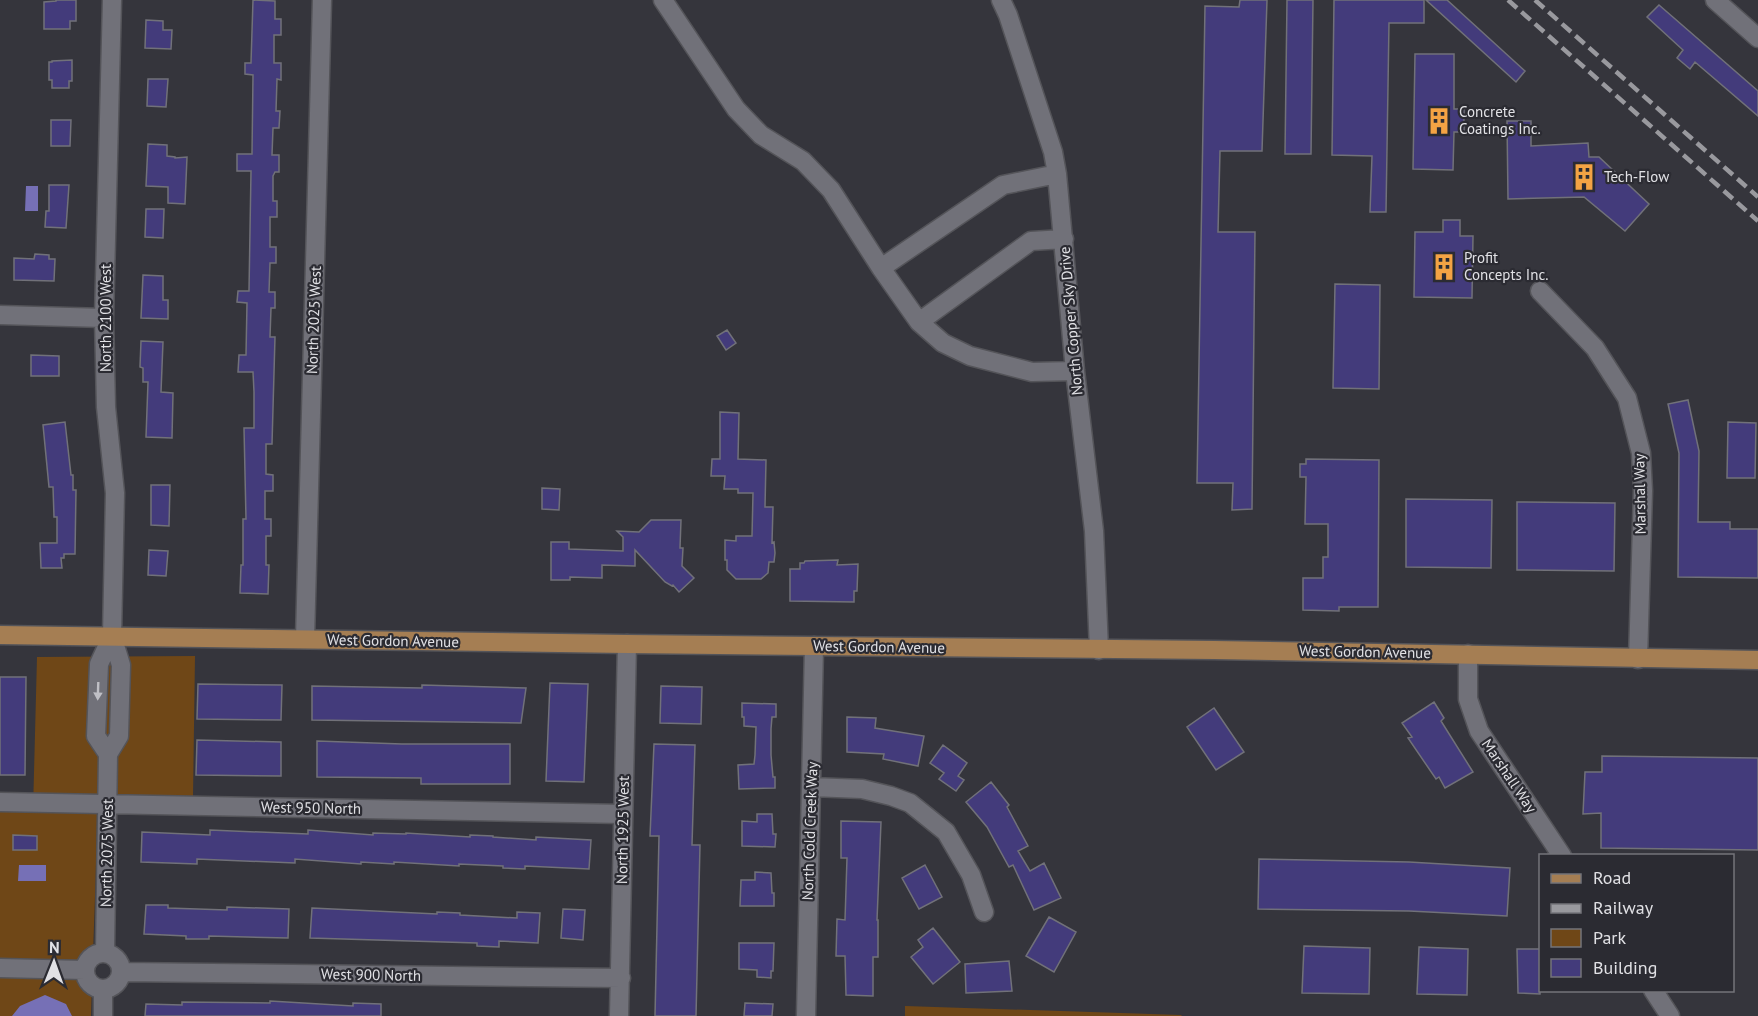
<svg xmlns="http://www.w3.org/2000/svg" width="1758" height="1016" viewBox="0 0 1758 1016" font-family="'PT Sans',sans-serif">
<style>
.green{fill:#6f4717}
.water{fill:#7670b6}
.building{fill:#433b7b;stroke:#717179;stroke-width:1.5}
.lines{fill:none;stroke-linecap:round;stroke-linejoin:round}
.minor-casing{stroke:#545459;stroke-width:21}
.major-casing{stroke:#545459;stroke-width:21}
.minor{stroke:#717179;stroke-width:18}
.major{stroke:#a57e53;stroke-width:18}
.rail{stroke:#99999e;stroke-width:4.5;stroke-dasharray:12 6;stroke-linecap:butt}
.oneway{fill:#bfbfc5}
.labels{text-anchor:middle;stroke-width:4.5;stroke-linejoin:round;paint-order:stroke}
.poi-label{font-size:15px;fill:#e1e1e5;stroke:#2b2b32;text-anchor:start}
.street-label{font-size:15px;fill:#e1e1e5;stroke:#2b2b32}
</style>
<rect width="100%" height="100%" fill="#35353c"/>
<!-- green -->
<path class="green" d="M195,656L193,797L97,795C97,869 93,942 91,1016H0V811H33L37,657Z
M905,1006L1181,1015L1182,1016H905Z"/>
<!-- water -->
<path class="water" d="M26,186H38V211H25Z
M19,865H46V881H18Z
M45,995L66,1004L72,1016H12L20,1006Z"/>
<!-- building -->
<path class="building" d="M56,0H76V21H70V29H44V2L56,1Z
M253,0L275,1V19H281V35H274V63H281V80L277,79L276,111H280L279,128H273L272,155H279V172H275L273,176V201H277V217H270V247H276V263H270L269,292H275V308H271L270,337H275L272,444H266V474L273,475V491H265V519H271V536H266V565H269L268,594L240,593L241,565H243V519H246L244,428H254V392L253,372H238L239,355H246L247,303L237,302L238,291H249L251,171H237V154H252L253,75L245,74V63H251Z
M1240,0H1267L1262,151H1220L1218,232H1255L1252,509L1232,510L1233,483H1197L1205,6L1239,7Z
M1287,0H1313L1311,154H1285Z
M1334,0H1424V23H1389L1386,212H1370L1372,156L1332,155Z
M1426,0H1447L1525,71L1516,82Z
M1659,5L1758,91V116L1695,62L1690,69L1677,58L1683,50L1647,17Z
M146,20L163,21V30H172L171,49L145,48Z
M1415,54H1454V109H1464V132H1454L1453,170L1413,169Z
M72,60V81H69V88H52V80H49V62H52V61Z
M148,79H168L166,107L147,106Z
M51,120H71L70,146H51Z
M1507,121H1531V146L1588,143L1589,157H1599L1649,204L1625,231L1584,197L1508,199Z
M148,144L167,145V156L175,157V158L187,157L185,204L168,203V187L146,186Z
M49,185H69L66,228L45,227L46,211H49Z
M146,209H164L163,238L145,237Z
M1443,220H1460V236H1473L1472,298L1414,297L1415,232H1443Z
M35,254L49,255V259H55L54,281L14,280V258L34,259Z
M143,275L163,276V300H168V319L141,318Z
M1335,284L1380,285L1379,389L1333,388Z
M727,330L736,343L726,350L717,336Z
M141,341L163,342L161,392L173,393L172,438L146,437L148,382H143V368L140,367Z
M31,355L59,356V376H31Z
M1688,400L1699,451L1698,522H1730V529H1758V578L1678,577L1679,453L1668,404Z
M720,412L739,413L738,459L766,460L765,507H773L772,543L774,542L775,553L774,562H769L768,573L761,579H736L727,570V560H725V540L736,541V536H752L753,493H738V489H724L725,476H711L712,459H720Z
M65,422L71,475H73V490H76L75,554H64V558H61L62,568H41L40,543H57V517H54L53,487H49L43,425Z
M1728,422L1756,423L1755,478H1727Z
M1306,459L1379,460L1378,607H1339V611L1303,610V578H1323V557H1328V524H1305L1306,477H1300V464H1306Z
M151,485H170L169,526L151,525Z
M542,488L560,489L559,510L542,509Z
M1406,499L1492,500L1491,568L1406,567Z
M1517,502L1615,503L1614,571L1517,570Z
M651,520H681L680,548H683L682,566L694,578L679,592L673,585L672,586L665,582L635,550V566L602,565V578L570,577V580H551V542H569V549L623,551V537L617,531L639,532Z
M149,550L168,551L166,576L148,575Z
M838,560L837,565L858,564L857,591H854V602L790,601V569H800V563H804L805,561Z
M0,677H26L25,775H0Z
M550,683L588,684L584,782L546,781Z
M198,684L282,685L281,720L197,719Z
M422,685L526,688L521,723L312,720V686L422,688Z
M661,686L702,687L701,724L660,723Z
M1434,702L1444,718L1441,721L1473,772L1445,788L1439,777L1436,779L1408,738L1412,737L1402,723Z
M742,703L776,704V717H772L771,729V755L773,777H775V788L739,789L738,765L754,764L755,755L756,727L744,726V717H742Z
M1214,708L1244,752L1216,770L1187,727Z
M847,717L876,718L875,728L924,736L918,766L883,759L884,754L847,752Z
M197,740L281,742V776L196,775Z
M317,741L402,744H510V784H421V778L317,777Z
M654,744L695,745L692,845H700L696,1016H655L659,836H650Z
M943,745L967,763L958,776L964,780L956,791L939,779L944,773L930,763Z
M1602,756L1758,758V850L1601,848V813L1583,814L1585,772H1602Z
M991,782L1009,805L1007,807L1028,846L1018,851L1030,871L1044,863L1061,898L1034,910L1013,865L1009,867L987,827L966,802Z
M757,814H772L773,834H776L775,847L742,846V821L757,822Z
M841,821L881,822L877,920H878V957H873V996L846,995L845,956H836L837,919L845,920L847,858H841Z
M210,830L308,834V830L373,835V833L406,834V833L470,837V835L493,836V837L536,840V837L591,840L589,869L525,866V869L503,868V866L459,864V866L394,862V864L361,862V864L295,859V863L197,859V864L141,862L142,832L210,835Z
M13,835L37,836V850H13Z
M1259,859L1409,862L1510,868L1507,916L1409,911L1258,909Z
M925,865L942,897L919,909L902,878Z
M755,872L771,873L772,893H774V906H740L741,880H755Z
M146,905H168V908L227,910V907L289,909L288,938L209,936V939H186V936L144,934Z
M312,908L437,914V912L460,913V915L517,918V912L540,913L538,943L499,941V947L477,946V943L310,938Z
M563,909L585,910L583,940L561,938Z
M1049,917L1076,932L1054,972L1026,956Z
M933,928L960,962L933,984L911,957L923,947L918,940Z
M739,943H774L773,971H771V978L757,977V970L739,969Z
M1304,946L1370,948L1369,994L1302,993Z
M1419,947L1468,949L1467,995L1417,994Z
M1517,949H1540V994L1518,993Z
M1009,961L1012,991L966,993L965,964Z
M270,1001L353,1006V1003L381,1004V1016H145L146,1004L182,1005V1002L270,1003Z
M745,1003L773,1004L772,1016H744Z"/>
<g class="lines">
<defs>
<path id="minor" d="M112,0L104,318L106,407L115,493L112,636L121,665L119,736L108,754L96,736L99,664L112,636
M663,0L736,109L761,135L803,161L831,190L881,268L919,322L943,343L970,356L1032,372L1075,371
M1001,0L1008,15L1053,152L1057,174L1075,371L1094,531L1099,650
M1715,0L1758,38
M881,268L1003,185L1057,174
M1540,291L1595,348L1627,398L1641,453L1643,491L1638,659
M0,315L104,318
M919,322L1031,241L1064,239
M305,639L322,0
M1468,654V699L1479,731L1562,856
M812,787L862,789L891,796L910,803L946,832L971,875L984,912
M0,802L623,814
M85 971a18 18 0 1 1 36 0a18 18 0 1 1-36 0Z
M105,953L108,754
M0,968L85,970
M122,972L621,978
M1653,990L1670,1016
M103,1016V990
M619,1016L627,644
M806,1016L814,646"/>
<path id="major" d="M0,635L627,644L1214,650L1758,660"/>
</defs>
<!-- minor casing -->
<use href="#minor" class="minor-casing"/>
<!-- major casing -->
<use href="#major" class="major-casing"/>
<!-- minor -->
<use href="#minor" class="minor"/>
<!-- major -->
<use href="#major" class="major"/>
<!-- rail -->
<path class="rail" d="M1508,0L1758,221
M1535,0L1758,197"/>
</g>
<!-- one-way arrows -->
<defs><path id="oneway-solid" d="M-6-.8H1V-3.2L6.5 0L1 3.2V.8H-6Z" transform="scale(1.5)"/></defs>
<use class="oneway" href="#oneway-solid" transform="translate(98 691) rotate(92)"/>
<!-- icons -->
<defs>
<symbol id="building-bare" viewBox="-9 -9 18 18"><path d="M-4-6H4V6H1V3H-1V6H-4ZM-2.5-4.3h1.7v1.8h-1.7ZM.8-4.3h1.7v1.8H.8ZM-2.5-1h1.7V.8h-1.7ZM.8-1h1.7V.8H.8Z" fill="#f4a344" stroke="#2b2b32" stroke-width="2.5" paint-order="stroke"/></symbol>
</defs>
<g fill-rule="evenodd">
<use href="#building-bare" x="1420" y="102" width="38" height="38"/>
<use href="#building-bare" x="1565" y="158" width="38" height="38"/>
<use href="#building-bare" x="1425" y="248" width="38" height="38"/>
</g>
<g class="labels">
<!-- poi labels -->
<g class="poi-label">
<text x="1459" y="117">Concrete<tspan x="1459" dy="17">Coatings Inc.</tspan></text>
<text x="1604" y="182">Tech-Flow</text>
<text x="1464" y="263">Profit<tspan x="1464" dy="17">Concepts Inc.</tspan></text>
</g>
<!-- street labels -->
<g class="street-label">
<text transform="translate(106 318) rotate(-90)" y="5">North 2100 West</text>
<text transform="translate(314 320) rotate(-88)" y="5">North 2025 West</text>
<text transform="translate(1071 321) rotate(-95)" y="5">North Copper Sky Drive</text>
<text transform="translate(1640 494) rotate(-91)" y="5">Marshal Way</text>
<text transform="translate(393 641) rotate(1)" y="5">West Gordon Avenue</text>
<text transform="translate(879 647) rotate(1)" y="5">West Gordon Avenue</text>
<text transform="translate(1365 652) rotate(1)" y="5">West Gordon Avenue</text>
<text transform="translate(1509 776) rotate(56)" y="5">Marshall Way</text>
<text transform="translate(311 808) rotate(1)" y="5">West 950 North</text>
<text transform="translate(623 830) rotate(-89)" y="5">North 1925 West</text>
<text transform="translate(810 831) rotate(-88)" y="5">North Cold Creek Way</text>
<text transform="translate(107 853) rotate(-89)" y="5">North 2075 West</text>
<text transform="translate(371 975) rotate(1)" y="5">West 900 North</text>
</g>
</g>
<!-- legend -->
<rect x="1539" y="854" width="195" height="138" fill="#2b2b32" stroke="#74747a" stroke-width="1.5"/>
<rect x="1551" y="874" width="30" height="9" fill="#a57e53" stroke="#74747a" stroke-width="1.5"/>
<text x="1593" y="884" font-size="18" fill="#e1e1e5">Road</text>
<rect x="1551" y="904" width="30" height="9" fill="#99999e" stroke="#74747a" stroke-width="1.5"/>
<text x="1593" y="914" font-size="18" fill="#e1e1e5">Railway</text>
<rect x="1551" y="929" width="30" height="18" fill="#6f4717" stroke="#74747a" stroke-width="1.5"/>
<text x="1593" y="944" font-size="18" fill="#e1e1e5">Park</text>
<rect x="1551" y="959" width="30" height="18" fill="#433b7b" stroke="#74747a" stroke-width="1.5"/>
<text x="1593" y="974" font-size="18" fill="#e1e1e5">Building</text>
<!-- north arrow -->
<g transform="translate(54 962) rotate(1)" stroke="#2b2b32" stroke-width="4.5" paint-order="stroke">
<path d="M0-4.5L10 22L0 15L-10 22Z" fill="#e1e1e5"/>
<text y="-9" font-size="16" font-weight="bold" text-anchor="middle" fill="#e1e1e5">N</text>
</g>
</svg>
